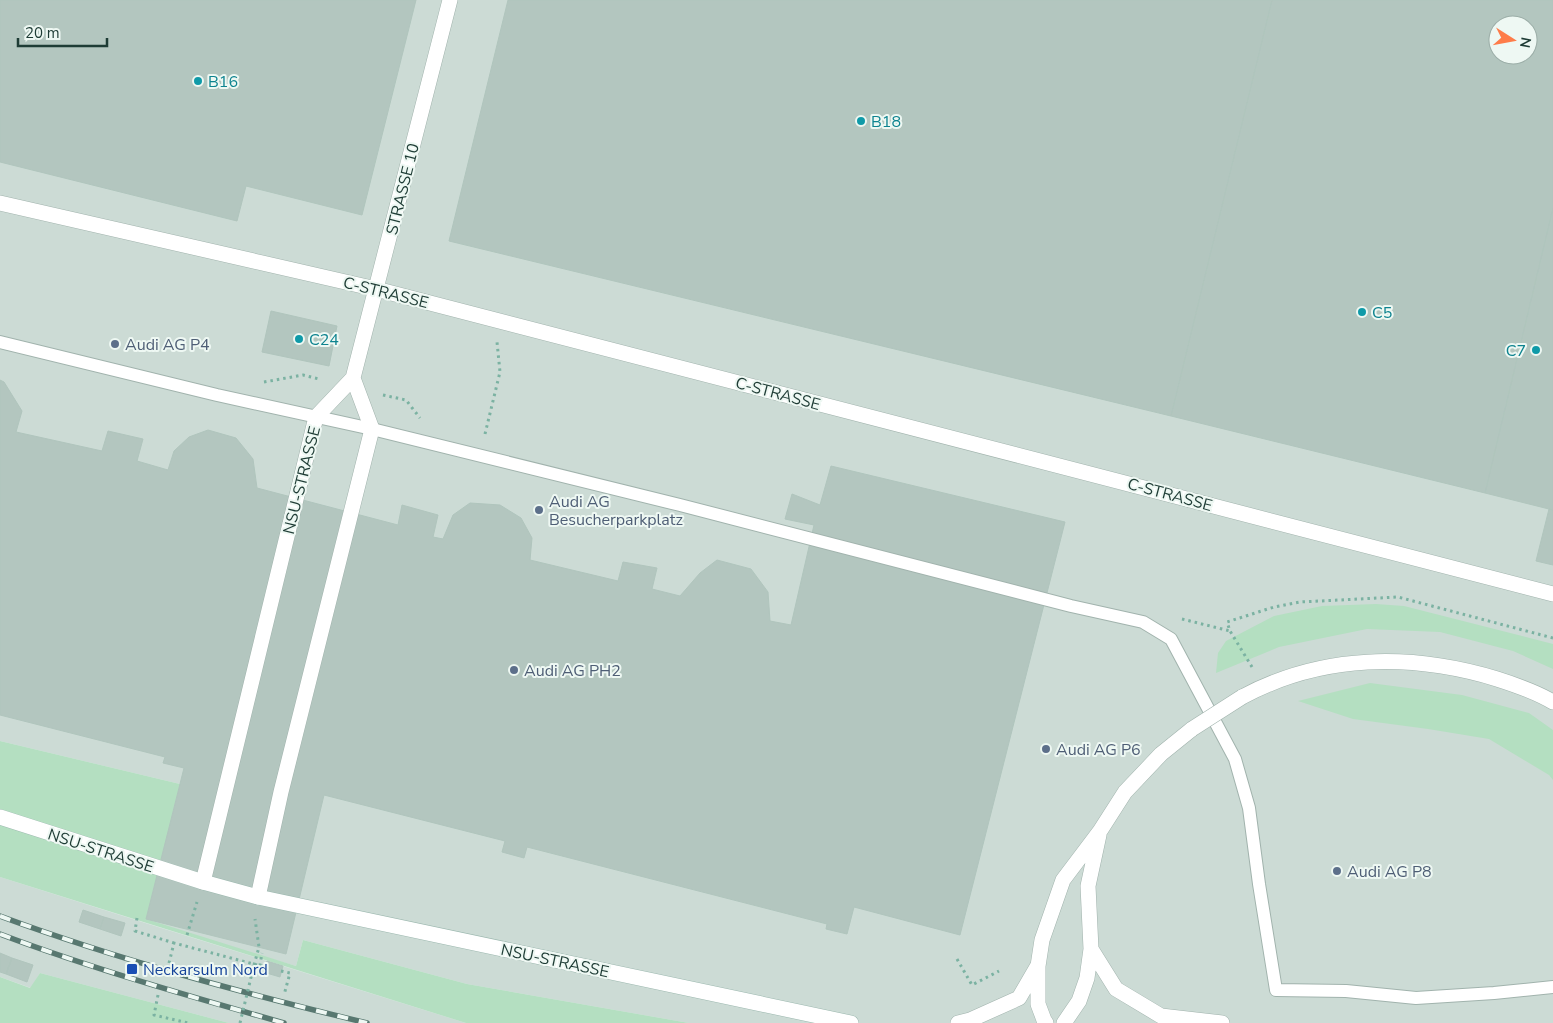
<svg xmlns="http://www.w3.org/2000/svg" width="1553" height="1023" viewBox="0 0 1553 1023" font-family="'Nunito Sans',sans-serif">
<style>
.built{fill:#ccdbd5;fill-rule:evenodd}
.green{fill:#b4dfc1}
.building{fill:#b3c6bf;stroke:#b0c5bd;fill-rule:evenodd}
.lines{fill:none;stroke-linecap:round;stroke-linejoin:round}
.lane-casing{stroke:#a1b3ad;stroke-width:14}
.street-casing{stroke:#a1b3ad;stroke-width:16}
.secondary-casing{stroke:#9cb8af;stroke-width:16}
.path{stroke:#7bb2a2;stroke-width:3;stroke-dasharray:2.5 4;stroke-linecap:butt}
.lane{stroke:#fff;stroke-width:12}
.street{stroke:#fff;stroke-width:15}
.secondary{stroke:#fff;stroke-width:15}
.rail-casing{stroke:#587870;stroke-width:5.5}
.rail{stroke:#eef8f3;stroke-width:4;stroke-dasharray:11;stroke-linecap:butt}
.street-bridge-casing{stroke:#a1b3ad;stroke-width:16;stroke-linecap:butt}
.path-bridge{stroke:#7bb2a2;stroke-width:3;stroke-dasharray:2.5 4;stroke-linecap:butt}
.street-bridge{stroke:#fff;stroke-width:15}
.culture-dot{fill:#0f9aa8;stroke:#eef8f3;stroke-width:2}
.service-dot{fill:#5c6f8a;stroke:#eef8f3;stroke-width:2}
.transit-dot{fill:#1a4fb4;stroke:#eef8f3;stroke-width:2}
.labels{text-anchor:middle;stroke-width:4;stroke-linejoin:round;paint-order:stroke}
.culture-label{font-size:16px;fill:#0d838f;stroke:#eef8f3;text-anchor:start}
.street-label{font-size:16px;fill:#1e3c35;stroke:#eef8f3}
.service-label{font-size:16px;fill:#4e5e75;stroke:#eef8f3;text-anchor:start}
.transit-label{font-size:16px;fill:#164399;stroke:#eef8f3;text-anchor:start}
</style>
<rect width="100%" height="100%" fill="#deebe6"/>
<!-- built -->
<path class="built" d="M0,0H1553V1023H689L467,984L303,940L296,966L143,921L180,784L0,741ZM1498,25H1528V55H1498Z
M0,877L142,922L466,1023H229L40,973L31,988L0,977Z"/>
<!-- green -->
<path class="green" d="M1376,604L1404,606L1553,644V669L1513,651L1440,632L1367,629L1279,647L1216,673L1218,653L1226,641L1274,616L1322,606Z
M1370,683L1462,695L1529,713L1553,730V780L1549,775L1489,739L1428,729L1353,719L1298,701Z
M0,741L180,784L146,919L296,966L303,940L467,984L689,1023H466L0,877Z
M40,973L229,1023H0V977L30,988Z"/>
<!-- building -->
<path class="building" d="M0,0H416L362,215L246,186L237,221L0,162Z
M508,0H1272L1171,416L449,241Z
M1272,0H1553V208L1485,493L1171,416ZM1498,25H1528V55H1498Z
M1553,208V510L1485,493Z
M271,311L337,326L329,366L262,352Z
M0,380L4,382L22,411L16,432L102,451L108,431L143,439L137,461L168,470L174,451L189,437L208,430L236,438L253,459L257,488L398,525L402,505L438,515L433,537L443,539L453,515L470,503L500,505L521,518L532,538L530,560L618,581L623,562L657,568L652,589L680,596L700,573L717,560L751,569L768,592L770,621L791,625L814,525L785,519L792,494L820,505L831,466L1065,522L960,935L854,907L847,934L826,929L827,924L527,847L524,858L502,852L505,841L324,795L286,954L146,919L184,768L163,763L165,757L0,715Z
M1549,509L1553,510V565L1536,561Z
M83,910L104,917L100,929L79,922Z
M104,917L125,923L121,936L100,929Z
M0,953L12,958L6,974L0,972Z
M12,958L33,965L27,982L6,974Z
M267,961L283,966L280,977L263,972Z"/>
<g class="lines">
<defs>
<path id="lane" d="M0,342L217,395L372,429L680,505L1071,606L1143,622L1171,639L1235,759L1249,808L1259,884L1276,990L1346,991L1416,998L1494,993L1553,987"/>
<path id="street" d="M0,203L376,289L1553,594
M1242,697C1322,654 1411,653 1497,679C1516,685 1536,692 1553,702
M203,882L316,417L353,378L450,0
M258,897L281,792L372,429L353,378
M1091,949L1116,989L1161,1016L1222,1023
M958,1023L970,1020L1019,998L1037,967
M1046,1023L1044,1020L1038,1004V966L1042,940L1063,880L1100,831L1125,792L1161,754L1192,729
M1064,1023L1079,1001L1087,978L1091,949L1088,886L1099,835"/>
<path id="secondary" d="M0,817L203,882L258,897L851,1023"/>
</defs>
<!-- lane casing -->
<use href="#lane" class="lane-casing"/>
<!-- street casing -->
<use href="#street" class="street-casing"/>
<!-- secondary casing -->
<use href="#secondary" class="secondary-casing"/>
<!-- path -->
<path class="path" d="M264,382L303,375L319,379
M383,395L406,400L420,418
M485,434L500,372L497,342
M1182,619L1230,631
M1252,667L1230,631L1227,622L1274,607L1300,602L1398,597L1553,638
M137,918L135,931L174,943
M187,935L197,902
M957,959L972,985L999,971
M169,963L174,943L265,967
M254,965L259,947L255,919
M261,965H260L262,953
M281,971L290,973L284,995
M158,995L154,1015L188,1023"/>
<!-- lane -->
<use href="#lane" class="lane"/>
<!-- street -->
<use href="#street" class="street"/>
<!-- secondary -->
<use href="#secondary" class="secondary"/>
<defs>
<path id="rail" d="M0,916C119,960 243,993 367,1023
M0,934C93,969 189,996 284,1023"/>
</defs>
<!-- rail casing -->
<use href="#rail" class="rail-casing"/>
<!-- rail -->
<use href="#rail" class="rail"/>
<defs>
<path id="street-bridge" d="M1192,729L1242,697"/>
</defs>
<!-- street-bridge casing -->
<use href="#street-bridge" class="street-bridge-casing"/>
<!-- path-bridge -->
<path class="path-bridge" d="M240,1023L254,965"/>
<!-- street-bridge -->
<use href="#street-bridge" class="street-bridge"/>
</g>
<!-- markers -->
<g class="culture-dot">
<circle cx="198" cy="81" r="5"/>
<circle cx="861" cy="121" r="5"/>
<circle cx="1362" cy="312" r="5"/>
<circle cx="299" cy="339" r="5"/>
<circle cx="1536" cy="350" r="5"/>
</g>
<g class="service-dot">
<circle cx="115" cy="344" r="5"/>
<circle cx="539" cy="510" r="5"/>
<circle cx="514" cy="670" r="5"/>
<circle cx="1046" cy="749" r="5"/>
<circle cx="1337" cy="871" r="5"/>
</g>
<rect class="transit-dot" x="126" y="963" width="12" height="12" rx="2.5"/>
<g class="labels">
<!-- culture labels -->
<g class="culture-label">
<text x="208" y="87">B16</text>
<text x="871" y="127">B18</text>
<text x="1372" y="318">C5</text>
<text x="309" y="345">C24</text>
<text x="1526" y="356" text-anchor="end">C7</text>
</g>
<!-- street labels -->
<g class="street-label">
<text transform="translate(402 189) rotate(-76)" y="6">STRASSE 10</text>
<text transform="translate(386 292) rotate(14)" y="6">C-STRASSE</text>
<text transform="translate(778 393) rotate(15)" y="6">C-STRASSE</text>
<text transform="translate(301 480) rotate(-76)" y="6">NSU-STRASSE</text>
<text transform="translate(1170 494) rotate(15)" y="6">C-STRASSE</text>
<text transform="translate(101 850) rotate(18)" y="6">NSU-STRASSE</text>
<text transform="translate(555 960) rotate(12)" y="6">NSU-STRASSE</text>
</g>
<!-- service labels -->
<g class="service-label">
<text x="125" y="350">Audi AG P4</text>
<text x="549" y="507">Audi AG<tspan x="549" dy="18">Besucherparkplatz</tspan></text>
<text x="524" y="676">Audi AG PH2</text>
<text x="1056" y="755">Audi AG P6</text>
<text x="1347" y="877">Audi AG P8</text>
</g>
<!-- transit labels -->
<g class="transit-label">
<text x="143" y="975">Neckarsulm Nord</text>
</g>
</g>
<!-- north arrow -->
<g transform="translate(1513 40) rotate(101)"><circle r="24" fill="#eef8f3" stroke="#9bada7"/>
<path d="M0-4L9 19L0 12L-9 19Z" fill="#fe7c49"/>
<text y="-8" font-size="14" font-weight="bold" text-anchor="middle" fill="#1e3c35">N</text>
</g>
<!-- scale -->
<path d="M18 38v8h89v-8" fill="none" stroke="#1e3c35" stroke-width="2.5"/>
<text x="25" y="38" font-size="15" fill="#1e3c35" stroke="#eef8f3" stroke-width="4" paint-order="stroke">20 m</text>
</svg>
